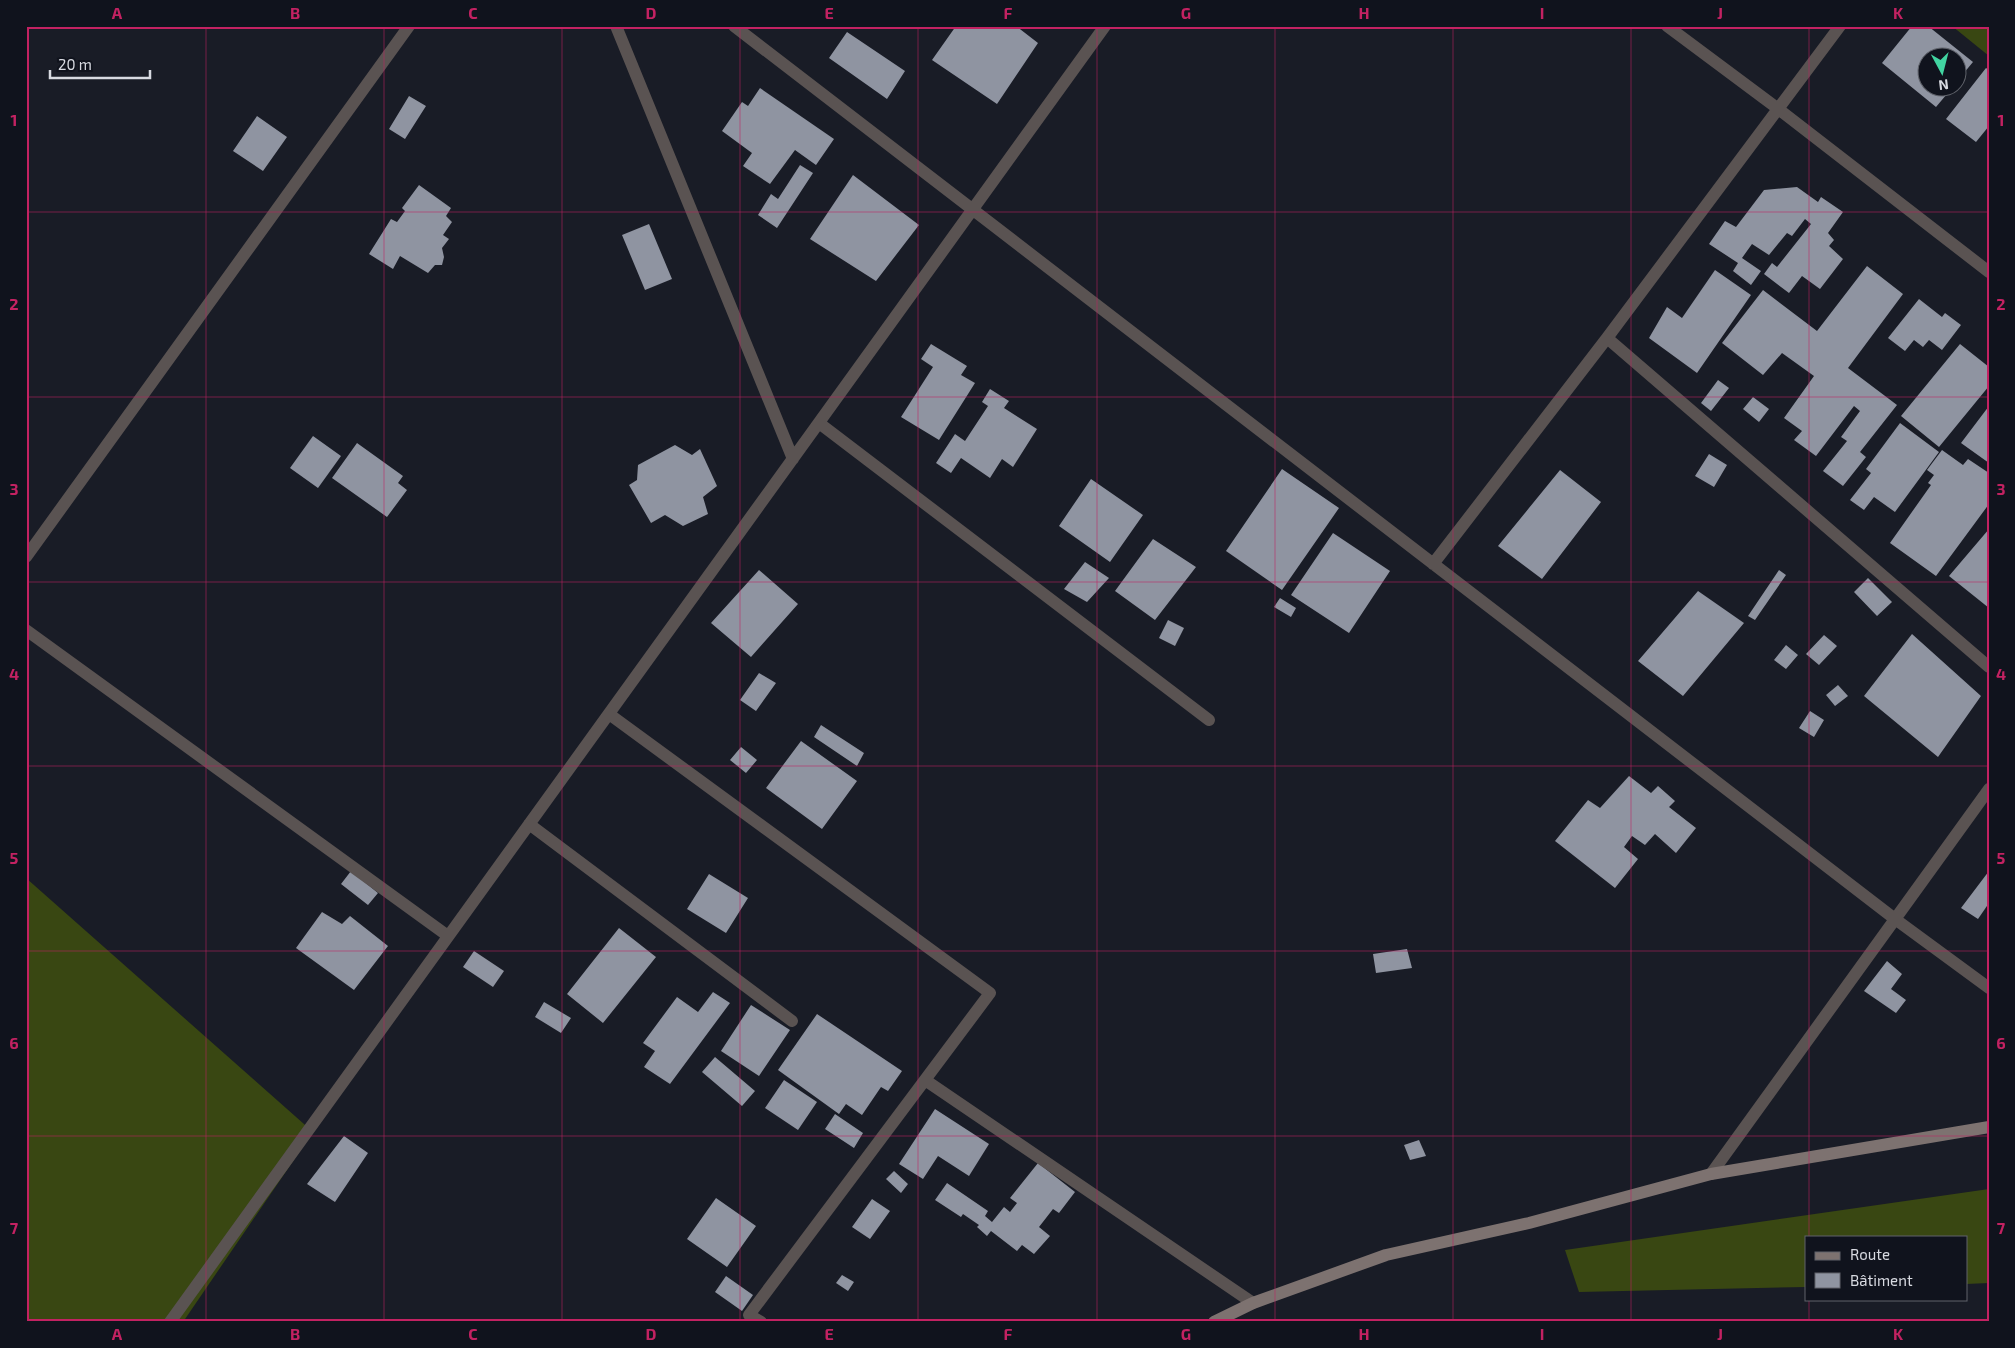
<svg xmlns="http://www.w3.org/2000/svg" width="2015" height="1348" viewBox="0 0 2015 1348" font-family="'Exo 2',sans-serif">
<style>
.forest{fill:#394712}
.building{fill:#8f94a1}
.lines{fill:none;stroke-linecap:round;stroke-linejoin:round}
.street{stroke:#5a5352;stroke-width:12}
.secondary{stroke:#7d7270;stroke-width:12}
.grid{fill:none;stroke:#c32262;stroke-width:1;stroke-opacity:0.55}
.neatline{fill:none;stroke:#c32262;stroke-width:2}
.grid-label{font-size:16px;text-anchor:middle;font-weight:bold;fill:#c32262}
</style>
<rect width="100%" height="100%" fill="#191c26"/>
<!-- forest -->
<path class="forest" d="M1952,26H1989V56Z
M26,878L313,1132L183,1322H26Z
M1989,1189V1283L1966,1284V1237H1806V1287L1579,1292L1565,1250Z"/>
<!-- building -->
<path class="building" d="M956,26H1016L1038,43L997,104L932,60Z
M1912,26H1928L1973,62L1958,80V58H1928V88H1952L1936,107L1882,63Z
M847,32L905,71L887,99L829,58Z
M1986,68L1989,70V126L1976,142L1946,119Z
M760,88L834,139L816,165L795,150L770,184L743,166L752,153L722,131L742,102L748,106Z
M409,96L426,106L405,139L389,129Z
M257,116L287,137L263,171L233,151Z
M800,165L813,173L777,228L758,215L771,194L778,199Z
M853,175L919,225L876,281L810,239Z
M419,185L451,208L446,216L452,222L443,235L449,239L442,248L444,257L442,265H435L428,273L400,256L393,269L369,254L391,219L397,222L405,211L402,208Z
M1797,187L1818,202L1821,197L1843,212L1828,233L1834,240L1829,246L1843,259L1820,289L1802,276L1789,293L1764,274L1772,263L1777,267L1811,224L1805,219L1792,236L1787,233L1769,255L1752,244L1742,258L1761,271L1751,285L1733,271L1738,263L1709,244L1725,221L1736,227L1764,190Z
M649,224L672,279L645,290L622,235Z
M1867,266L1903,294L1848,368L1897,405L1860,452L1866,457L1843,486L1823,471L1847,441L1841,437L1860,411L1854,406L1816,456L1794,440L1802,431L1784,418L1814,376L1782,353L1763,375L1722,343L1763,290L1817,331Z
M1715,270L1751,295L1697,373L1649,338L1667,307L1682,318Z
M1919,299L1942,317L1945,313L1961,325L1942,350L1929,340L1923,347L1914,340L1905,351L1888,338Z
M931,344L967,366L961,375L975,383L939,440L901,417L933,367L921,359Z
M1960,344L1989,367V386L1939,447L1901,416Z
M1718,380L1729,388L1711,411L1701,403Z
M990,389L1009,401L1004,408L1037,429L1013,467L1002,459L990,478L961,458L951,473L936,463L955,434L965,441L988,406L982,402Z
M1753,397L1769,409L1759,422L1743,409Z
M1989,406V463L1961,443Z
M1900,423L1939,452L1895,512L1874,497L1864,510L1850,500L1871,473L1866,469Z
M313,436L341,456L318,488L290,468Z
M357,443L403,476L398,483L407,490L387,517L332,478Z
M675,445L692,455L700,449L717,486L703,497L708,514L683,526L665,515L651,523L629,485L637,480L638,465Z
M1942,450L1963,465L1968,459L1989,473V504L1936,576L1890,543L1931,485L1928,483L1934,475L1927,470Z
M1709,454L1727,465L1714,487L1695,476Z
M1282,469L1339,508L1282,590L1226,551Z
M1560,470L1601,502L1542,579L1498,546Z
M1091,479L1143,515L1110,562L1059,526Z
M1989,529V608L1949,576Z
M1333,533L1390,571L1349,633L1291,595Z
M1153,539L1196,567L1155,620L1115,591Z
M1085,562L1109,578L1087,602L1064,589Z
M759,570L798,604L751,657L711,623Z
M1779,570L1786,575L1755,620L1748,616Z
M1868,578L1892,602L1877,616L1854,592Z
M1698,591L1744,623L1683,696L1638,661Z
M1280,598L1296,608L1291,617L1274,607Z
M1168,620L1184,628L1175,646L1159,638Z
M1912,634L1981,696L1938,757L1864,696Z
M1824,635L1837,646L1819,665L1806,654Z
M1786,645L1798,655L1786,669L1774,660Z
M759,673L776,683L756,711L740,700Z
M1838,685L1848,696L1835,706L1826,695Z
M1810,711L1824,720L1814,737L1799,728Z
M821,725L864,753L857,766L814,737Z
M801,741L857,781L822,829L766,788Z
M741,747L757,760L746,773L730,760Z
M1629,776L1651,793L1658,786L1675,801L1669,807L1696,828L1676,853L1655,834L1645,845L1632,836L1624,847L1638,859L1615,888L1555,841L1588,800L1600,808Z
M351,871L378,893L368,905L341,884Z
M1989,871V903L1978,919L1961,908Z
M709,874L748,898L726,933L687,909Z
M322,912L342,924L350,916L388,946L354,990L296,948Z
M619,928L656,957L603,1023L567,994Z
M1407,949L1412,968L1376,973L1373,954Z
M474,951L504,971L493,987L463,967Z
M1887,961L1902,974L1891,989L1906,1000L1896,1013L1864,991Z
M713,992L730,1003L670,1084L644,1067L655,1051L643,1043L677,997L698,1012Z
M544,1002L571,1018L561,1033L535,1017Z
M751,1005L790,1030L759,1076L721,1051Z
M817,1014L902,1071L888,1091L881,1087L862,1115L846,1104L839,1114L778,1070Z
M715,1057L755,1091L742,1106L702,1072Z
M784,1080L817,1102L798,1130L765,1108Z
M935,1109L989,1144L969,1176L938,1156L923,1179L899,1164Z
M835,1114L863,1133L854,1148L825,1129Z
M344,1136L368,1153L335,1202L307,1184Z
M1419,1140L1426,1156L1410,1160L1404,1145Z
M1038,1163L1075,1192L1059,1213L1053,1209L1039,1227L1050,1236L1034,1254L1022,1245L1017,1251L991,1231L987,1236L977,1227L979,1225L963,1214L961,1217L935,1200L947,1183L988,1211L985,1216L992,1222L1004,1207L1010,1212L1017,1203L1010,1198Z
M894,1171L908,1184L901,1193L886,1179Z
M716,1198L756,1226L727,1267L687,1239Z
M872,1199L890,1211L870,1239L852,1227Z
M842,1275L854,1282L848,1291L836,1283Z
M726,1276L753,1295L742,1311L715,1292Z"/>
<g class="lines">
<!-- street -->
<path class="street" d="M616,26L793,459
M734,26L1895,919L1989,988
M1667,26L1777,108L1989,272
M1607,338L1989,667
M819,423L1209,720
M26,557L409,26
M1433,564L1607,338L1840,26
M26,630L448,936
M609,714L990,993L749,1315L761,1322
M529,824L792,1021
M925,1080L1253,1303
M1711,1174L1989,789
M170,1322L1105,26"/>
<!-- secondary -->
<path class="secondary" d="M1214,1322L1253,1303L1386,1255L1529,1223L1711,1174L1989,1127"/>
</g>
<!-- grid -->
<path class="grid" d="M206,26V1322M384,26V1322M562,26V1322M740,26V1322M918,26V1322M1097,26V1322M1275,26V1322M1453,26V1322M1631,26V1322M1809,26V1237M26,212H1989M26,397H1989M26,582H1989M26,766H1989M26,951H1989M26,1136H1989M1809,1299V1322"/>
<!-- border -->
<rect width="2015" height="1348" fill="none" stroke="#10131d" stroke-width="55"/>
<!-- legend -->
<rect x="1805" y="1236" width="162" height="65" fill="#10131d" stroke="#60636b"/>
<rect x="1815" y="1252" width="25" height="8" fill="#7d7270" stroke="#60636b"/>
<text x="1850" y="1260" font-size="15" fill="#d8dae1">Route</text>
<rect x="1815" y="1273" width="25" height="15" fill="#8f94a1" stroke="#60636b"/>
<text x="1850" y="1286" font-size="15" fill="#d8dae1">Bâtiment</text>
<!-- north arrow -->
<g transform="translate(1942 72) rotate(173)"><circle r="24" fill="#10131d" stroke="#60636b"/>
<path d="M0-4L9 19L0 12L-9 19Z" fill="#41d4a1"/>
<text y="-8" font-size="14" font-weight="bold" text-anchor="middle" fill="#d8dae1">N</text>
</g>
<!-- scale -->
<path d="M50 70v8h100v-8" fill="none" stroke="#d8dae1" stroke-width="2.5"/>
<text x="58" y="70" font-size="15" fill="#d8dae1" stroke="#10131d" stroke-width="4" paint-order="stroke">20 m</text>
<rect x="28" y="28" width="1960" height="1292" class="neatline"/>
<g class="grid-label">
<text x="117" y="19">A</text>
<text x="295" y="19">B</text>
<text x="473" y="19">C</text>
<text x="651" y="19">D</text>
<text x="829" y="19">E</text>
<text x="1008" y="19">F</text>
<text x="1186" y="19">G</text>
<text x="1364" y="19">H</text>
<text x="1542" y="19">I</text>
<text x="1720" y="19">J</text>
<text x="1898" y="19">K</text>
<text x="14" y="126">1</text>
<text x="2001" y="126">1</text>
<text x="14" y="310">2</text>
<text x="2001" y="310">2</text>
<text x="14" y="495">3</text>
<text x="2001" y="495">3</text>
<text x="14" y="680">4</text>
<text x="2001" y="680">4</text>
<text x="14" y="864">5</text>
<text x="2001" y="864">5</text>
<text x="14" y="1049">6</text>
<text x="2001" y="1049">6</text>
<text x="14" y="1234">7</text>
<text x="2001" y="1234">7</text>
<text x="117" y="1340">A</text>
<text x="295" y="1340">B</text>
<text x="473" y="1340">C</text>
<text x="651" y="1340">D</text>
<text x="829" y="1340">E</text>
<text x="1008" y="1340">F</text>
<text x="1186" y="1340">G</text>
<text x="1364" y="1340">H</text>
<text x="1542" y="1340">I</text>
<text x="1720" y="1340">J</text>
<text x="1898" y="1340">K</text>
</g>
</svg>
